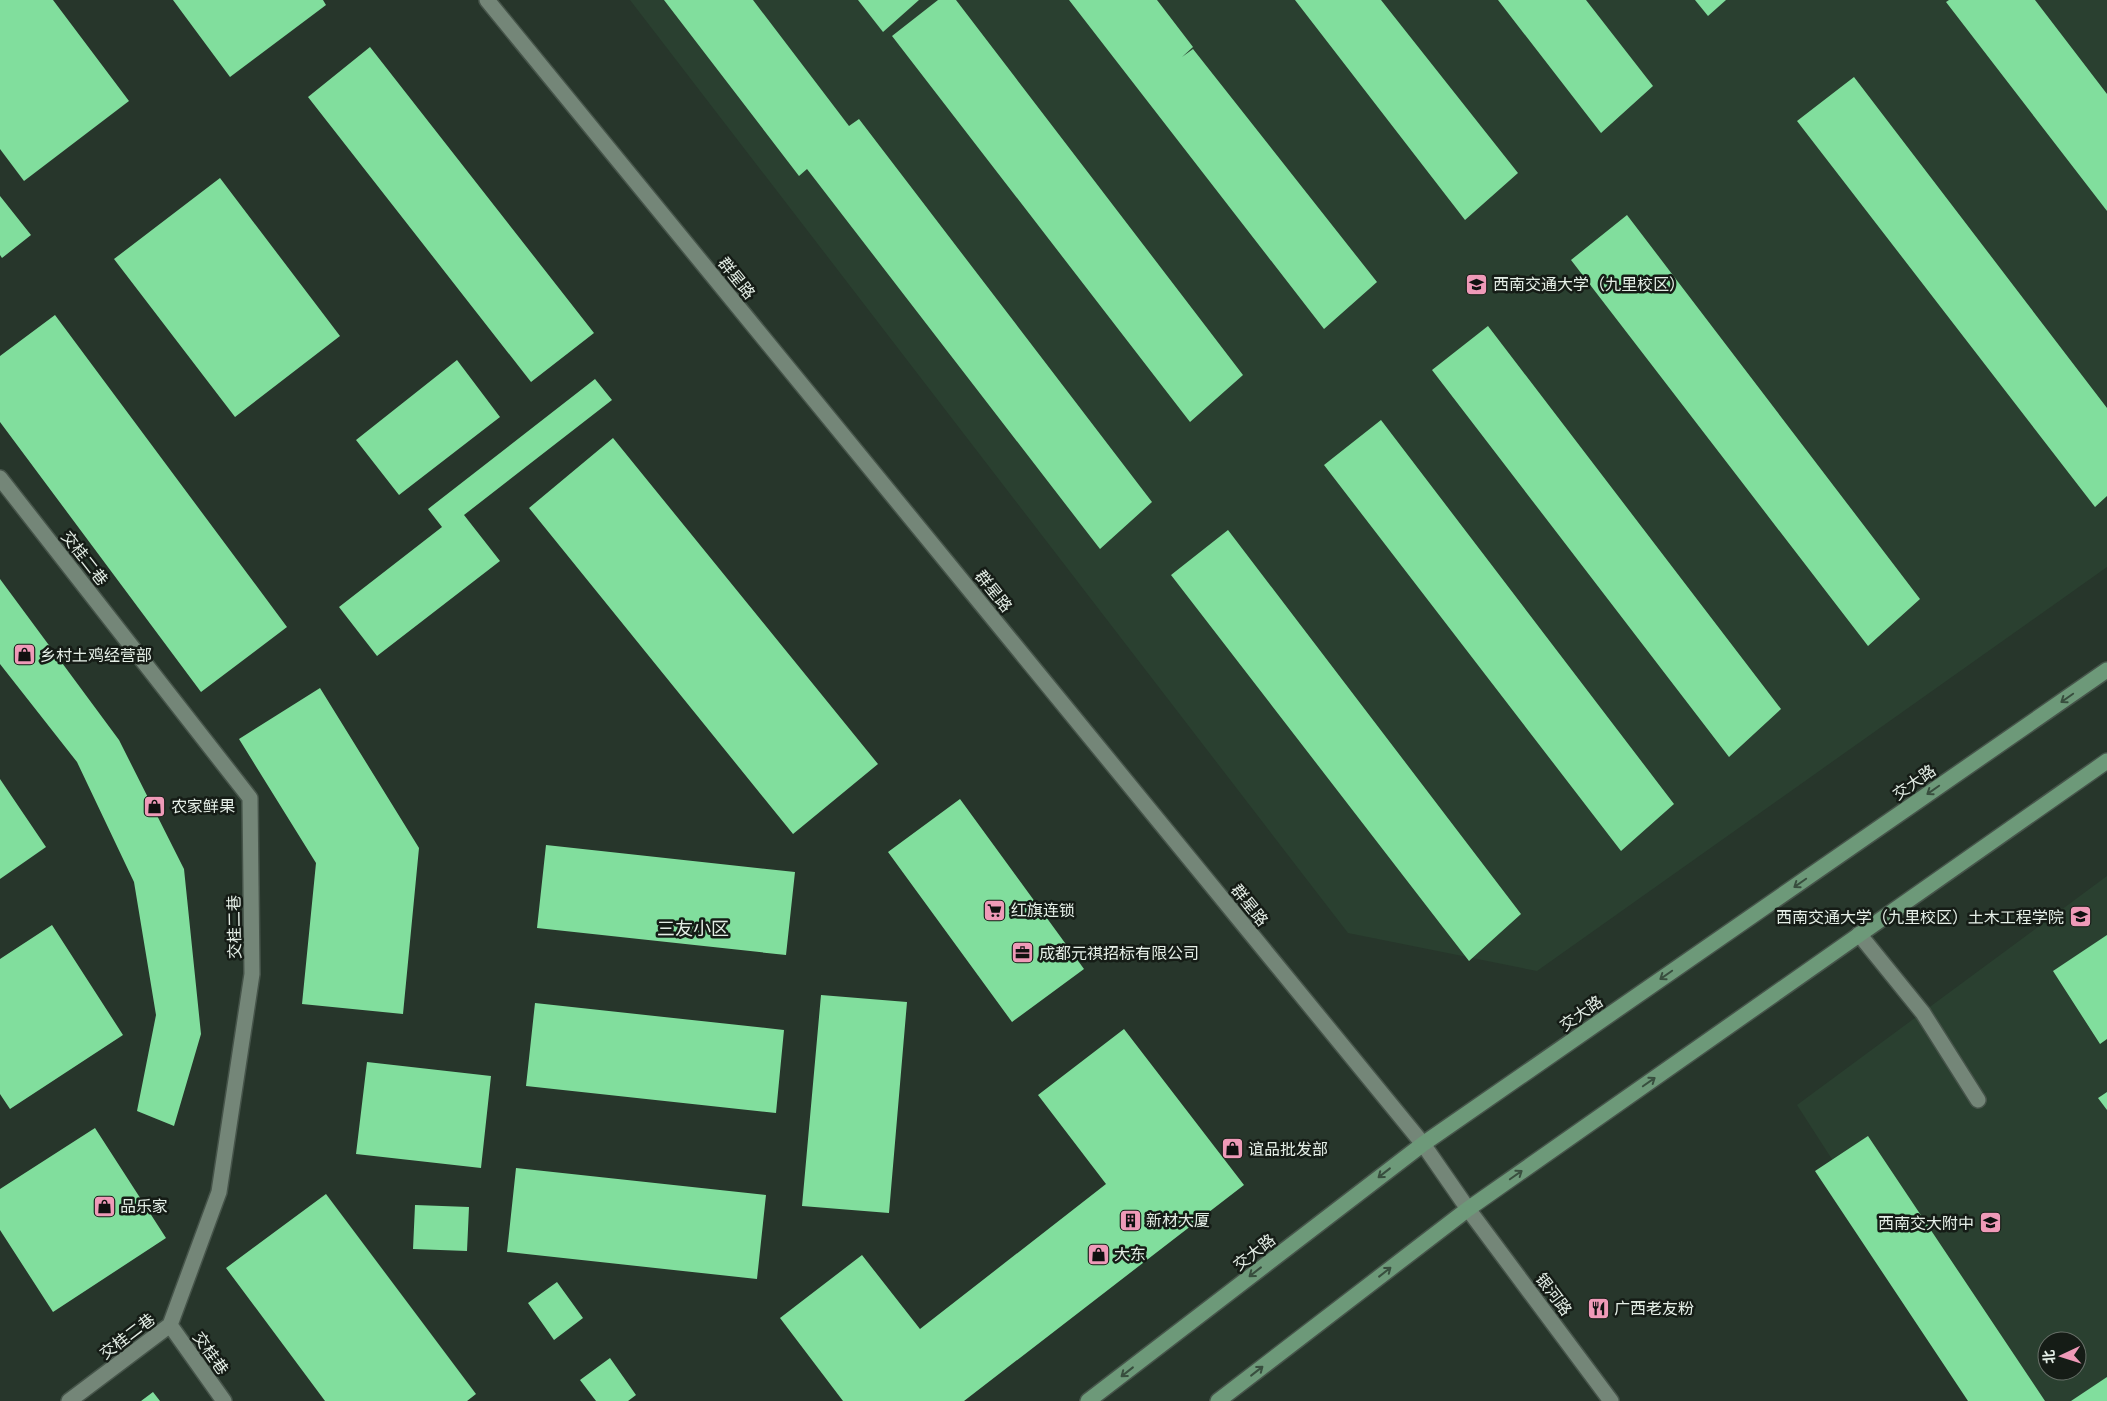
<svg xmlns="http://www.w3.org/2000/svg" width="2107" height="1401" viewBox="0 0 2107 1401" font-family="'PT Sans','Noto Sans SC',sans-serif">
<style>
.built{fill:#2a4030;fill-rule:evenodd}
.building{fill:#81de9d}
.lines{fill:none;stroke-linecap:round;stroke-linejoin:round}
.service-casing{stroke:#46544a;stroke-width:18}
.minor-casing{stroke:#46544a;stroke-width:18}
.tertiary-casing{stroke:#46544a;stroke-width:18}
.primary-casing{stroke:#46544a;stroke-width:18}
.service{stroke:#748678;stroke-width:15}
.minor{stroke:#748678;stroke-width:15}
.tertiary{stroke:#748678;stroke-width:15}
.primary{stroke:#6d9979;stroke-width:15}
.oneway{stroke:#384e3e}
.labels{text-anchor:middle;stroke-width:5;stroke-linejoin:round;paint-order:stroke}
.street-label{font-size:16px;fill:#e4eee6;stroke:#151c16}
.poi-label{font-size:16px;fill:#e4eee6;stroke:#151c16;text-anchor:start}
.neighbourhood-label{font-size:18px;fill:#e4eee6;stroke:#151c16}
</style>
<rect width="100%" height="100%" fill="#27362b"/>
<!-- built -->
<path class="built" d="M630,0H2107V567L1537,971L1348,933Z
M2107,876V1401H1988L1797,1105ZM2047,1341H2077V1371H2047Z"/>
<!-- building -->
<path class="building" d="M0,0H53L129,101L24,181L0,149Z
M173,0H323L326,5L230,77Z
M664,0H753L849,126L859,119L1152,502L1100,549L807,169L799,176Z
M858,0H919L883,32Z
M938,0H956L1243,375L1190,422L892,36Z
M1069,0H1157L1193,47L1182,57L1193,49L1377,282L1324,329Z
M1295,0H1381L1518,173L1465,220Z
M1498,0H1586L1653,86L1601,133Z
M1695,0H1726L1708,16Z
M1949,0H2035L2107,94V211L1946,2Z
M370,47L594,333L531,382L308,97Z
M1854,77L2107,408V496L2095,507L1797,121Z
M220,178L340,336L235,417L114,259Z
M0,196L31,235L2,258L0,255Z
M1627,215L1920,599L1868,646L1571,260Z
M55,315L287,627L201,692L0,422V356Z
M1488,326L1781,709L1729,757L1432,370Z
M457,360L500,417L399,495L356,440Z
M595,379L612,400L464,515L500,561L377,656L339,607L442,527L428,509Z
M1381,420L1674,804L1621,851L1324,465Z
M613,438L878,764L793,834L529,508Z
M1228,530L1521,914L1469,961L1171,575Z
M0,579L119,740L184,869L201,1034L174,1126L137,1111L156,1015L134,882L77,762L0,664Z
M320,688L419,848L403,1014L302,1004L316,863L239,739Z
M0,779L46,847L0,879Z
M960,799L1084,969L1012,1022L888,852Z
M546,845L795,872L786,955L537,928Z
M52,925L123,1035L10,1109L0,1094V959Z
M2107,935V1039L2100,1044L2053,971Z
M821,995L907,1002L889,1213L802,1206Z
M535,1003L784,1030L776,1113L526,1086Z
M1124,1029L1244,1185L964,1401H843L780,1318L862,1255L920,1329L1106,1184L1038,1095Z
M367,1062L491,1076L481,1168L356,1154Z
M2107,1092V1110L2098,1098Z
M95,1128L166,1238L53,1312L0,1230V1189Z
M1868,1136L2045,1401H1968L1815,1171Z
M516,1168L766,1195L757,1279L507,1252Z
M326,1194L476,1394L467,1401H325L226,1268Z
M415,1205L469,1207L467,1251L413,1249Z
M557,1282L583,1318L554,1340L528,1303Z
M610,1358L636,1395L628,1401H596L580,1380Z
M2107,1377V1401H2071Z
M153,1392L160,1401H141Z"/>
<g class="lines">
<defs>
<path id="service" d="M1859,934L1923,1013L1978,1100"/>
<path id="minor" d="M0,478L250,798L252,974L219,1192L170,1325L69,1401
M170,1325L224,1401"/>
<path id="tertiary" d="M487,0L1423,1144L1468,1209L1611,1401"/>
<path id="primary" d="M1088,1401L1423,1144L2107,670
M1218,1401L1468,1209L2107,761"/>
</defs>
<!-- service casing -->
<use href="#service" class="service-casing"/>
<!-- minor casing -->
<use href="#minor" class="minor-casing"/>
<!-- tertiary casing -->
<use href="#tertiary" class="tertiary-casing"/>
<!-- primary casing -->
<use href="#primary" class="primary-casing"/>
<!-- service -->
<use href="#service" class="service"/>
<!-- minor -->
<use href="#minor" class="minor"/>
<!-- tertiary -->
<use href="#tertiary" class="tertiary"/>
<!-- primary -->
<use href="#primary" class="primary"/>
</g>
<!-- one-way arrows -->
<defs><path id="oneway-shaft" d="M-6 0H5M1.5-3L5.5 0L1.5 3" fill="none" stroke-width="1.6" stroke-linecap="round" stroke-linejoin="round" transform="scale(1.25)"/></defs>
<g class="oneway">
<use href="#oneway-shaft" transform="translate(2067 698) rotate(145)"/>
<use href="#oneway-shaft" transform="translate(1933 790) rotate(145)"/>
<use href="#oneway-shaft" transform="translate(1800 883) rotate(145)"/>
<use href="#oneway-shaft" transform="translate(1666 975) rotate(145)"/>
<use href="#oneway-shaft" transform="translate(1649 1082) rotate(-35)"/>
<use href="#oneway-shaft" transform="translate(1384 1173) rotate(142)"/>
<use href="#oneway-shaft" transform="translate(1516 1175) rotate(-35)"/>
<use href="#oneway-shaft" transform="translate(1255 1272) rotate(142)"/>
<use href="#oneway-shaft" transform="translate(1385 1272) rotate(-38)"/>
<use href="#oneway-shaft" transform="translate(1257 1371) rotate(-38)"/>
<use href="#oneway-shaft" transform="translate(1127 1372) rotate(142)"/>
</g>
<!-- icons -->
<defs>
<symbol id="university-square" viewBox="-11 -11 22 22"><rect x="-9" y="-9" width="18" height="18" rx="4" fill="#ef9ab8" stroke="#151c16"/><path d="M0-5L7-2L0 1L-7-2ZM-4 1L0 2.5L4 1V4Q0 6-4 4Z" fill="#111"/></symbol>
<symbol id="shop-square" viewBox="-11 -11 22 22"><rect x="-9" y="-9" width="18" height="18" rx="4" fill="#ef9ab8" stroke="#151c16"/><path d="M-5-2.5h2.3a2.7 3.5 0 0 1 5.4 0H5L5.5 6h-11ZM-1.5-2.5h3a1.5 2.3 0 0 0-3 0Z" fill="#111"/></symbol>
<symbol id="supermarket-square" viewBox="-11 -11 22 22"><rect x="-9" y="-9" width="18" height="18" rx="4" fill="#ef9ab8" stroke="#151c16"/><path d="M-6-5.5h2.5l.6 2H6L4.5 2H-2.5L-4.4-4H-6ZM-1.5 3.2a1.3 1.3 0 1 0 .1 0ZM3 3.2a1.3 1.3 0 1 0 .1 0Z" fill="#111"/></symbol>
<symbol id="office-square" viewBox="-11 -11 22 22"><rect x="-9" y="-9" width="18" height="18" rx="4" fill="#ef9ab8" stroke="#151c16"/><path d="M-6-3h4V-5.5h4V-3h4V5H-6ZM-1-4.5V-3h2v-1.5ZM-6 0V1H6V0Z" fill="#111"/></symbol>
<symbol id="building-square" viewBox="-11 -11 22 22"><rect x="-9" y="-9" width="18" height="18" rx="4" fill="#ef9ab8" stroke="#151c16"/><path d="M-4-6H4V6H1V3H-1V6H-4ZM-2.5-4.3h1.7v1.8h-1.7ZM.8-4.3h1.7v1.8H.8ZM-2.5-1h1.7V.8h-1.7ZM.8-1h1.7V.8H.8Z" fill="#111"/></symbol>
<symbol id="school-square" viewBox="-11 -11 22 22"><rect x="-9" y="-9" width="18" height="18" rx="4" fill="#ef9ab8" stroke="#151c16"/><path d="M0-5L7-2L0 1L-7-2ZM-4 1L0 2.5L4 1V4Q0 6-4 4Z" fill="#111"/></symbol>
<symbol id="restaurant-square" viewBox="-11 -11 22 22"><rect x="-9" y="-9" width="18" height="18" rx="4" fill="#ef9ab8" stroke="#151c16"/><path d="M-5-6h1v4h1v-4h1v4h1v-4h1v5L-1.5 .5V6h-2V.5L-5-1ZM5-6V6H3V1.5H1.5Q1.5-4 5-6Z" fill="#111"/></symbol>
</defs>
<g fill-rule="evenodd">
<use href="#university-square" x="1464" y="272" width="25" height="25"/>
<use href="#shop-square" x="12" y="642" width="25" height="25"/>
<use href="#shop-square" x="142" y="794" width="25" height="25"/>
<use href="#supermarket-square" x="982" y="898" width="25" height="25"/>
<use href="#university-square" x="2068" y="904" width="25" height="25"/>
<use href="#office-square" x="1010" y="940" width="25" height="25"/>
<use href="#shop-square" x="1220" y="1136" width="25" height="25"/>
<use href="#shop-square" x="92" y="1194" width="25" height="25"/>
<use href="#building-square" x="1118" y="1208" width="25" height="25"/>
<use href="#school-square" x="1978" y="1210" width="25" height="25"/>
<use href="#shop-square" x="1086" y="1242" width="25" height="25"/>
<use href="#restaurant-square" x="1586" y="1296" width="25" height="25"/>
</g>
<g class="labels">
<!-- street labels -->
<g class="street-label">
<text transform="translate(737 278) rotate(51)" y="6">群星路</text>
<text transform="translate(85 558) rotate(52)" y="6">交桂二巷</text>
<text transform="translate(994 591) rotate(51)" y="6">群星路</text>
<text transform="translate(1914 782) rotate(-35)" y="6">交大路</text>
<text transform="translate(1250 905) rotate(51)" y="6">群星路</text>
<text transform="translate(234 927) rotate(-91)" y="6">交桂二巷</text>
<text transform="translate(1581 1013) rotate(-35)" y="6">交大路</text>
<text transform="translate(1254 1252) rotate(-38)" y="6">交大路</text>
<text transform="translate(1554 1294) rotate(53)" y="6">银河路</text>
<text transform="translate(127 1336) rotate(-37)" y="6">交桂二巷</text>
<text transform="translate(211 1353) rotate(55)" y="6">交桂巷</text>
</g>
<!-- poi labels -->
<g class="poi-label">
<text x="1493" y="290">西南交通大学（九里校区）</text>
<text x="40" y="661">乡村土鸡经营部</text>
<text x="171" y="812">农家鲜果</text>
<text x="1011" y="916">红旗连锁</text>
<text x="2064" y="923" text-anchor="end">西南交通大学（九里校区）土木工程学院</text>
<text x="1039" y="959">成都元祺招标有限公司</text>
<text x="1248" y="1155">谊品批发部</text>
<text x="120" y="1212">品乐家</text>
<text x="1146" y="1226">新材大厦</text>
<text x="1974" y="1229" text-anchor="end">西南交大附中</text>
<text x="1114" y="1260">大东</text>
<text x="1614" y="1314">广西老友粉</text>
</g>
<!-- neighbourhood labels -->
<g class="neighbourhood-label">
<text x="693" y="935">三友小区</text>
</g>
</g>
<!-- north arrow -->
<g transform="translate(2062 1356) rotate(266)"><circle r="24" fill="#151c16" stroke="#687069"/>
<path d="M0-4L9 19L0 12L-9 19Z" fill="#ef9ab8"/>
<text y="-8" font-size="14" font-weight="bold" text-anchor="middle" fill="#e4eee6">北</text>
</g>
</svg>
